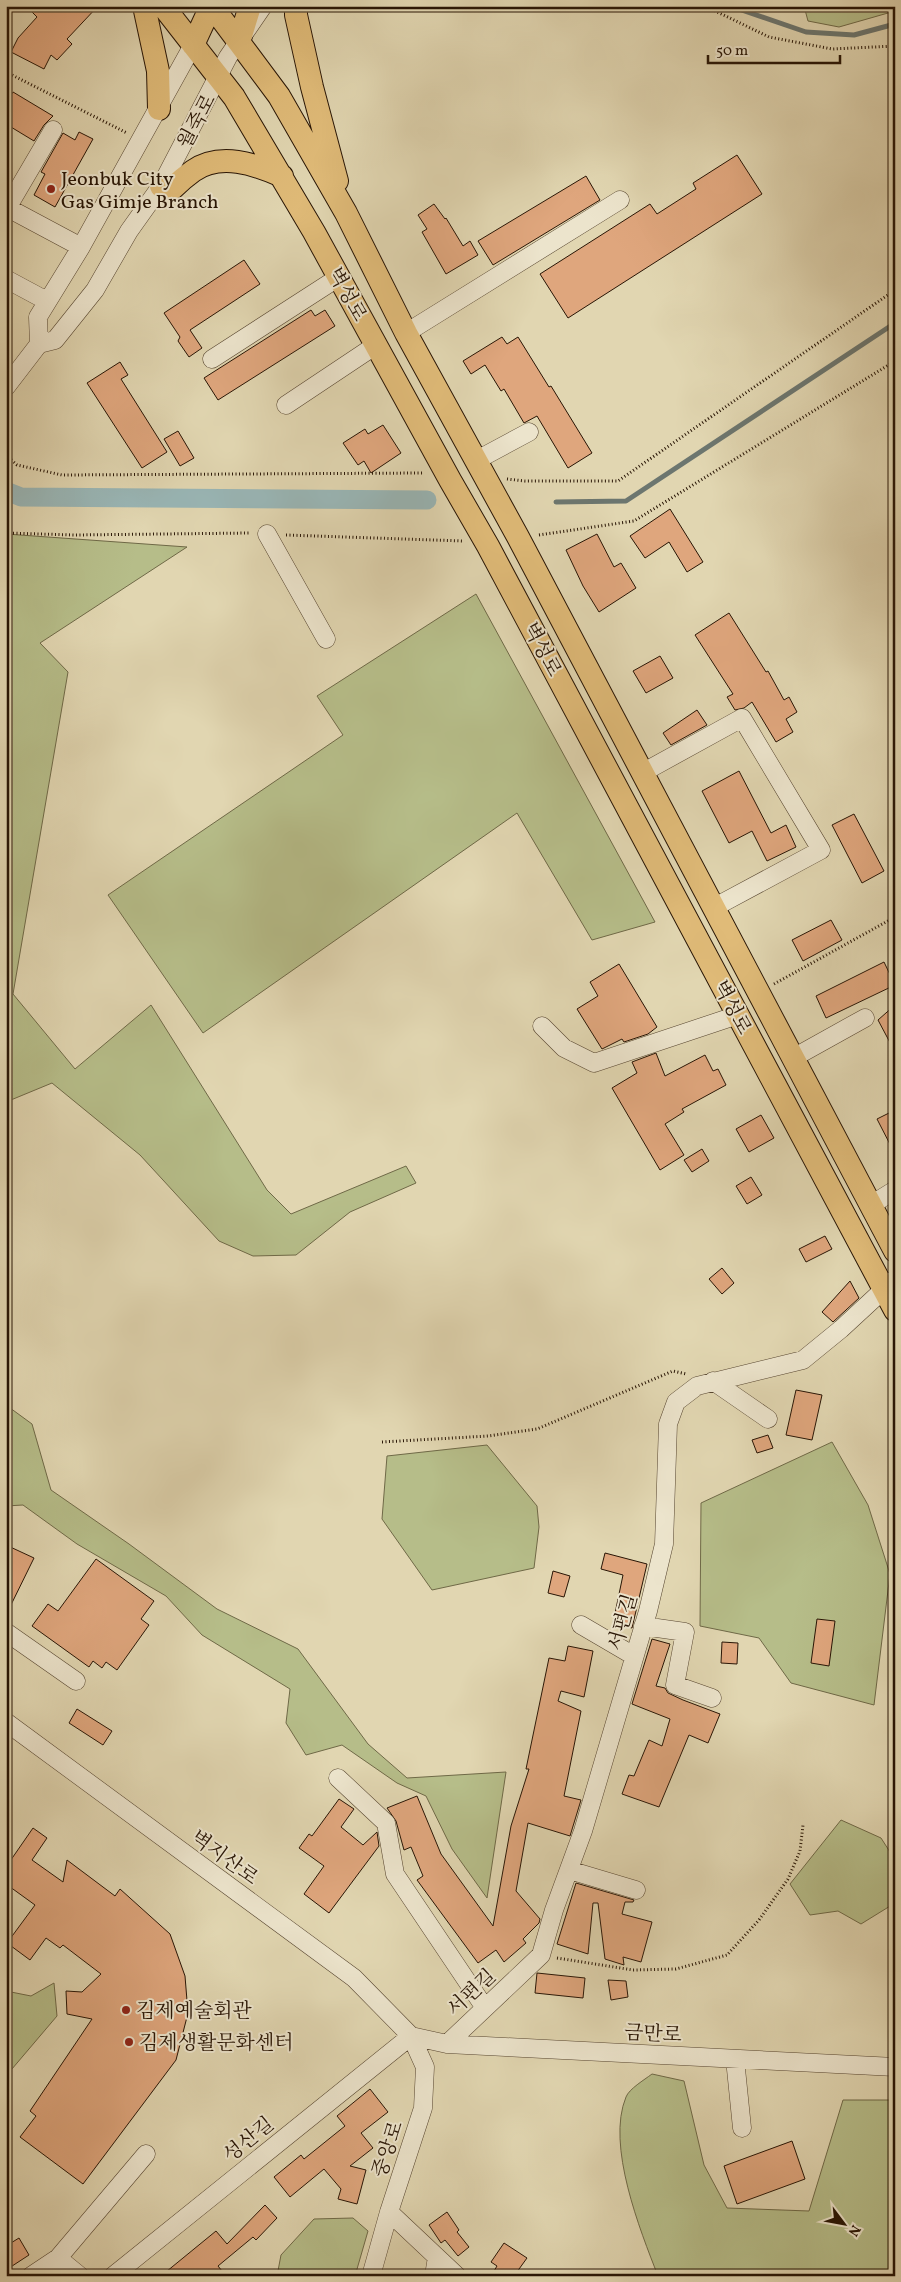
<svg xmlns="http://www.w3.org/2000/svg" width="901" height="2282" viewBox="0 0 901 2282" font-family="Vollkorn,'Noto Serif KR',serif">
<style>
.green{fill:#b6bd89;stroke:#6f6947}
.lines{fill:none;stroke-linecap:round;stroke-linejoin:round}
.stream{stroke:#6c766f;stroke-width:5}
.canal{stroke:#99b6b6;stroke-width:19}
.building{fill:#dfa67d;stroke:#281505}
.minor-casing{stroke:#564530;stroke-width:19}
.major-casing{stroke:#281505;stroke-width:24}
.path{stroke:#281505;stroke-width:3;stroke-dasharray:1 2.5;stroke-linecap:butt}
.minor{stroke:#ece4cc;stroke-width:18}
.major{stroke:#e0bb78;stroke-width:22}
.poi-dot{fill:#8f2418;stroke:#ece4cc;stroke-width:2}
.labels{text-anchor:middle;stroke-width:4;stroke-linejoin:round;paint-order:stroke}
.street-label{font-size:20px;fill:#281505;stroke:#ece4cc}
.poi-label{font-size:20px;fill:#281505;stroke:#ece4cc;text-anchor:start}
</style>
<rect width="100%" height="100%" fill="#e1d6b1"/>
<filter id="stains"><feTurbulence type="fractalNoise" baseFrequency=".004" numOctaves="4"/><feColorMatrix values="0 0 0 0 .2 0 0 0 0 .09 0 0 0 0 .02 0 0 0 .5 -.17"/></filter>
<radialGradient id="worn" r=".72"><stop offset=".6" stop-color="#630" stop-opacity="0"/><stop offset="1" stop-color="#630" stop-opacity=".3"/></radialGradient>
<!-- green -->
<path class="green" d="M804,6H895V11L839,27L808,21Z
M6,534L187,547L40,643L68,672L13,994L75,1069L151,1005L267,1190L291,1214L406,1166L416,1183L350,1212L296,1255L253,1256L219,1241L140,1155L52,1083L6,1102Z
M476,594L655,922L592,940L517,813L203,1033L108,895L343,735L317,696Z
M6,1405L32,1424L51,1490L129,1544L217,1609L298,1649L368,1744L407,1778L506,1772L487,1898L452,1849L426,1796L397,1783L342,1745L306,1755L286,1723L290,1689L202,1635L166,1596L77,1544L23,1505L6,1506Z
M832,1442L868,1505L890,1574L874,1705L791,1683L759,1638L700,1626L701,1503Z
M487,1445L537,1506L539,1527L534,1568L432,1590L382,1519L387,1456Z
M841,1820L881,1838L890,1852L895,1850V1903L861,1924L838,1911L810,1915L790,1884Z
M54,1983L57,2016L6,2076V1991L31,1996Z
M652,2074L684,2081L704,2165L727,2208L809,2211L843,2100H895V2276H658C640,2230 606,2145 626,2097C629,2089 644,2080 652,2074Z
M353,2218L368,2231L355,2276H277L281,2255L314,2219Z"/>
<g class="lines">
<!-- stream -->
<path class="stream" d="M730,6L806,32L854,35L895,24
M556,502L626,501L895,323"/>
<!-- canal -->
<path class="canal" d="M6,491L21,497L427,500"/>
</g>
<!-- building -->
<path class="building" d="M26,6H98L67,39L72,44L57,60L51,55L44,69L11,52L18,38L37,17Z
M13,92L53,116L44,125L34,141L6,124V103Z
M79,132L93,139L55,207L34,195L45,174L41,172L63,133L75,140Z
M737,155L762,194L568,318L540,274L650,204L657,214L696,189L693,183Z
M586,176L600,200L493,265L478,241Z
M434,204L445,219L446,218L463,246L470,241L478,255L446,274L422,232L427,229L418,215Z
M244,260L260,284L190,330L202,348L189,357L178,341L180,337L164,313Z
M311,310L315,316L325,310L335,326L218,400L204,378Z
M502,337L507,344L518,337L549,387L551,386L592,453L568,468L537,416L524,423L504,389L501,391L485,365L471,374L463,361Z
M120,362L128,375L121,379L167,452L142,468L87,383Z
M383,425L401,453L371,473L364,461L358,465L343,443L365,429L368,434Z
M178,431L194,458L180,466L164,439Z
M670,509L703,562L687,572L669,542L645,558L630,536Z
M597,534L614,567L621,563L636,588L599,612L583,586L566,550Z
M729,613L766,672L768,671L784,700L789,697L797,712L786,719L793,732L776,742L752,702L744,708L735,710L727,697L733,694L695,635Z
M660,656L673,678L646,693L633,671Z
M697,710L707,725L671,745L663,733Z
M739,771L771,833L786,825L796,847L767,861L752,831L729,843L702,791Z
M854,814L884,871L862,883L832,825Z
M831,920L842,940L803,961L792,940Z
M884,962L895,985L826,1018L816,996Z
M619,964L657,1027L648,1034L624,1042L622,1039L602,1049L577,1009L598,996L590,982Z
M895,1005V1052L878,1020Z
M656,1053L665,1076L705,1055L713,1071L718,1069L726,1085L682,1109L684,1112L665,1124L684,1155L660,1170L612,1088L637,1073L632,1062Z
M895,1110V1154L877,1119Z
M761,1115L774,1138L749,1152L736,1129Z
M702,1149L709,1161L692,1172L684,1160Z
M751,1177L762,1195L747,1204L736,1186Z
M825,1236L832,1249L806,1262L799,1249Z
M722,1268L734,1283L722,1294L709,1279Z
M850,1281L859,1298L833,1322L822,1312Z
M796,1390L822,1395L812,1440L786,1435Z
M768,1435L773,1448L757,1453L752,1440Z
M6,1545L34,1558L6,1615Z
M605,1553L647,1564L632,1628L613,1623L623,1575L601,1569Z
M96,1559L154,1601L141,1619L149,1625L117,1670L106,1662L102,1668L93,1661L89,1667L32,1626L48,1604L58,1611Z
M553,1571L570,1576L564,1597L548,1593Z
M817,1619L835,1621L829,1666L811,1663Z
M652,1639L670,1644L656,1686L665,1688L668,1693L683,1700L720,1714L708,1743L689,1735L659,1807L622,1794L629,1775L634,1776L649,1740L662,1746L670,1719L632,1704Z
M722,1642L738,1643L737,1664L721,1663Z
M568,1646L593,1651L584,1697L561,1691L558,1701L581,1711L564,1796L581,1800L570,1836L528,1823L516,1891L540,1919L539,1923L523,1939L526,1943L504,1962L496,1950L478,1963L417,1880L423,1876L411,1847L404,1850L396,1821L387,1808L417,1796L441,1854L493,1926L511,1826L529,1769H526L549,1658L565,1661Z
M77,1709L112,1731L103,1745L69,1723Z
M339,1799L354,1809L341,1827L363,1845L377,1832L379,1846L329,1913L304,1894L324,1866L299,1848L309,1834L312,1836Z
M33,1828L47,1838L32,1860L63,1882L67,1860L115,1896L120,1889L170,1934L185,1976L188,2013L176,2060L83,2184L20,2137L36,2116L30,2111L92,2019L67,2014L66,1991L82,1992L101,1974L63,1945L60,1948L46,1938L30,1960L7,1943L35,1905L6,1884V1867Z
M576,1883L634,1900L633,1902H625L622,1914L652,1922L641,1962L623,1957L624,1965L605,1959L598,1903H593L588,1954L557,1944Z
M537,1973L585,1978L583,1998L535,1993Z
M608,1980L626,1981L628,1997L611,2000Z
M370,2089L388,2112L361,2133L373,2148L350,2166L366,2170L357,2204L338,2199L341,2189L324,2169L290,2197L274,2177L301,2155L304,2159L345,2126L337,2116Z
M792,2141L805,2179L737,2204L724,2166Z
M265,2205L277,2218L256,2240L253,2237L218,2266L226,2276H161L216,2231L227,2244Z
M447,2212L459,2230L457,2232L469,2247L458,2256L445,2240L441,2243L429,2225Z
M19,2238L29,2255L6,2270V2246Z
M504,2243L527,2258L514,2276H491L497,2266L491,2262Z"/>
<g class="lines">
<defs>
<path id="minor" d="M8,208L81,247
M6,210L53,130
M6,279L47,301
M406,333L620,200
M39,344L55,340L95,290L129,231L161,186L228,57L263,6
M212,359L339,277
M6,387L39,344L38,317L81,247L193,45
M286,405L376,345
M475,461L529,432
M267,534L326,639
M642,773L742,718L821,850L713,908
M542,1026L564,1048L594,1063L738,1015
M793,1058L865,1018
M871,1205L895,1190
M713,1381L768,1419
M581,1625L634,1656
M643,1626L685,1632L675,1685L712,1698
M6,1632L76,1681
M6,1722L354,1978L411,2036L425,2067L423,2108L389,2212L371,2276
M338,1778L386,1823L395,1874L485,2008
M569,1870L636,1890
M411,2036L447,2044L895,2067
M447,2044L541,1955L554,1910L583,1831L648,1611L664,1544L668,1424L676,1402L697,1386L803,1360L841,1329L895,1279
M735,2059L742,2128
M389,2212L457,2276
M58,2258L146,2154
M31,2276L58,2258L80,2276
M113,2276L411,2036
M434,2276L437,2257"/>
<path id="major" d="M144,6L158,71L159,109
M163,6L234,97L314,232L450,480L488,546L895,1310
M212,6L279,96L346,213L406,333L518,537L895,1251
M296,6V15L312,87L337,181
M239,42L250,6
M193,45L211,6
M161,186L173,188C179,182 186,176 193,171C220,152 255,164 282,176"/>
</defs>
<!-- minor casing -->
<use href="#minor" class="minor-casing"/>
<!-- major casing -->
<use href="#major" class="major-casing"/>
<!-- path -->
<path class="path" d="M705,6L769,37L832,49L895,46
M6,72L127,133
M6,455L17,465L62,475L423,473
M507,479L525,481H618L895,290
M6,533L74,535L250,533
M286,535L463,541
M539,535L634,521L895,361
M774,984L895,917
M382,1442L488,1436L537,1429L673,1371L686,1374
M557,1958L633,1970L676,1969L727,1955L759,1920L788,1879L800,1851L803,1825"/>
<!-- minor -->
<use href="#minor" class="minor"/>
<!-- major -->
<use href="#major" class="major"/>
</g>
<!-- markers -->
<g class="poi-dot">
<circle cx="51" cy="189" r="5"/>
<circle cx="126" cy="2010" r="5"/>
<circle cx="129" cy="2042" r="5"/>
</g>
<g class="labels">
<!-- street labels -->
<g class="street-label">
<text transform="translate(196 121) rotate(-62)" y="7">월죽로</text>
<text transform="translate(348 294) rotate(61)" y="7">벽성로</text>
<text transform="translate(543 649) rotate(62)" y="7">벽성로</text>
<text transform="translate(733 1007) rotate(62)" y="7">벽성로</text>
<text transform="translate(622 1622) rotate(-74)" y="7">서편길</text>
<text transform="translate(225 1857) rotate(36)" y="7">벽지산로</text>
<text transform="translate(471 1992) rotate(-43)" y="7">서편길</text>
<text transform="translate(653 2033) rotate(3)" y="7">금만로</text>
<text transform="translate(248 2139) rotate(-39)" y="7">성산길</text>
<text transform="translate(387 2149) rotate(-72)" y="7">중앙로</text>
</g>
<!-- poi labels -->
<g class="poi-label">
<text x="61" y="185">Jeonbuk City<tspan x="61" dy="23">Gas Gimje Branch</tspan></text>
<text x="136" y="2017">김제예술회관</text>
<text x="139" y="2049">김제생활문화센터</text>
</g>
</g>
<!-- margin -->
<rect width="901" height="2282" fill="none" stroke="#e1d6b1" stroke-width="25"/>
<rect x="8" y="8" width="886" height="2267" fill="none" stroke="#281505" stroke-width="2.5"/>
<rect x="12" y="12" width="876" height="2257" fill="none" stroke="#281505"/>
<!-- north arrow -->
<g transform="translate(844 2224) rotate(122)" stroke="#ece4cc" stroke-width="4" paint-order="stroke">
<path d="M0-4L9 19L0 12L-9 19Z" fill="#281505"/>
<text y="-8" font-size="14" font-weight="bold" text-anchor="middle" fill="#281505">N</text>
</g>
<!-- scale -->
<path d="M708 55v8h132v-8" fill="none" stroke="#281505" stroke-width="2.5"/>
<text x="716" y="55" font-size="15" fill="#281505" stroke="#ece4cc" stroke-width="4" paint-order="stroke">50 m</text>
<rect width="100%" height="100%" filter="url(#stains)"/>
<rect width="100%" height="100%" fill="url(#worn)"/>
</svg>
